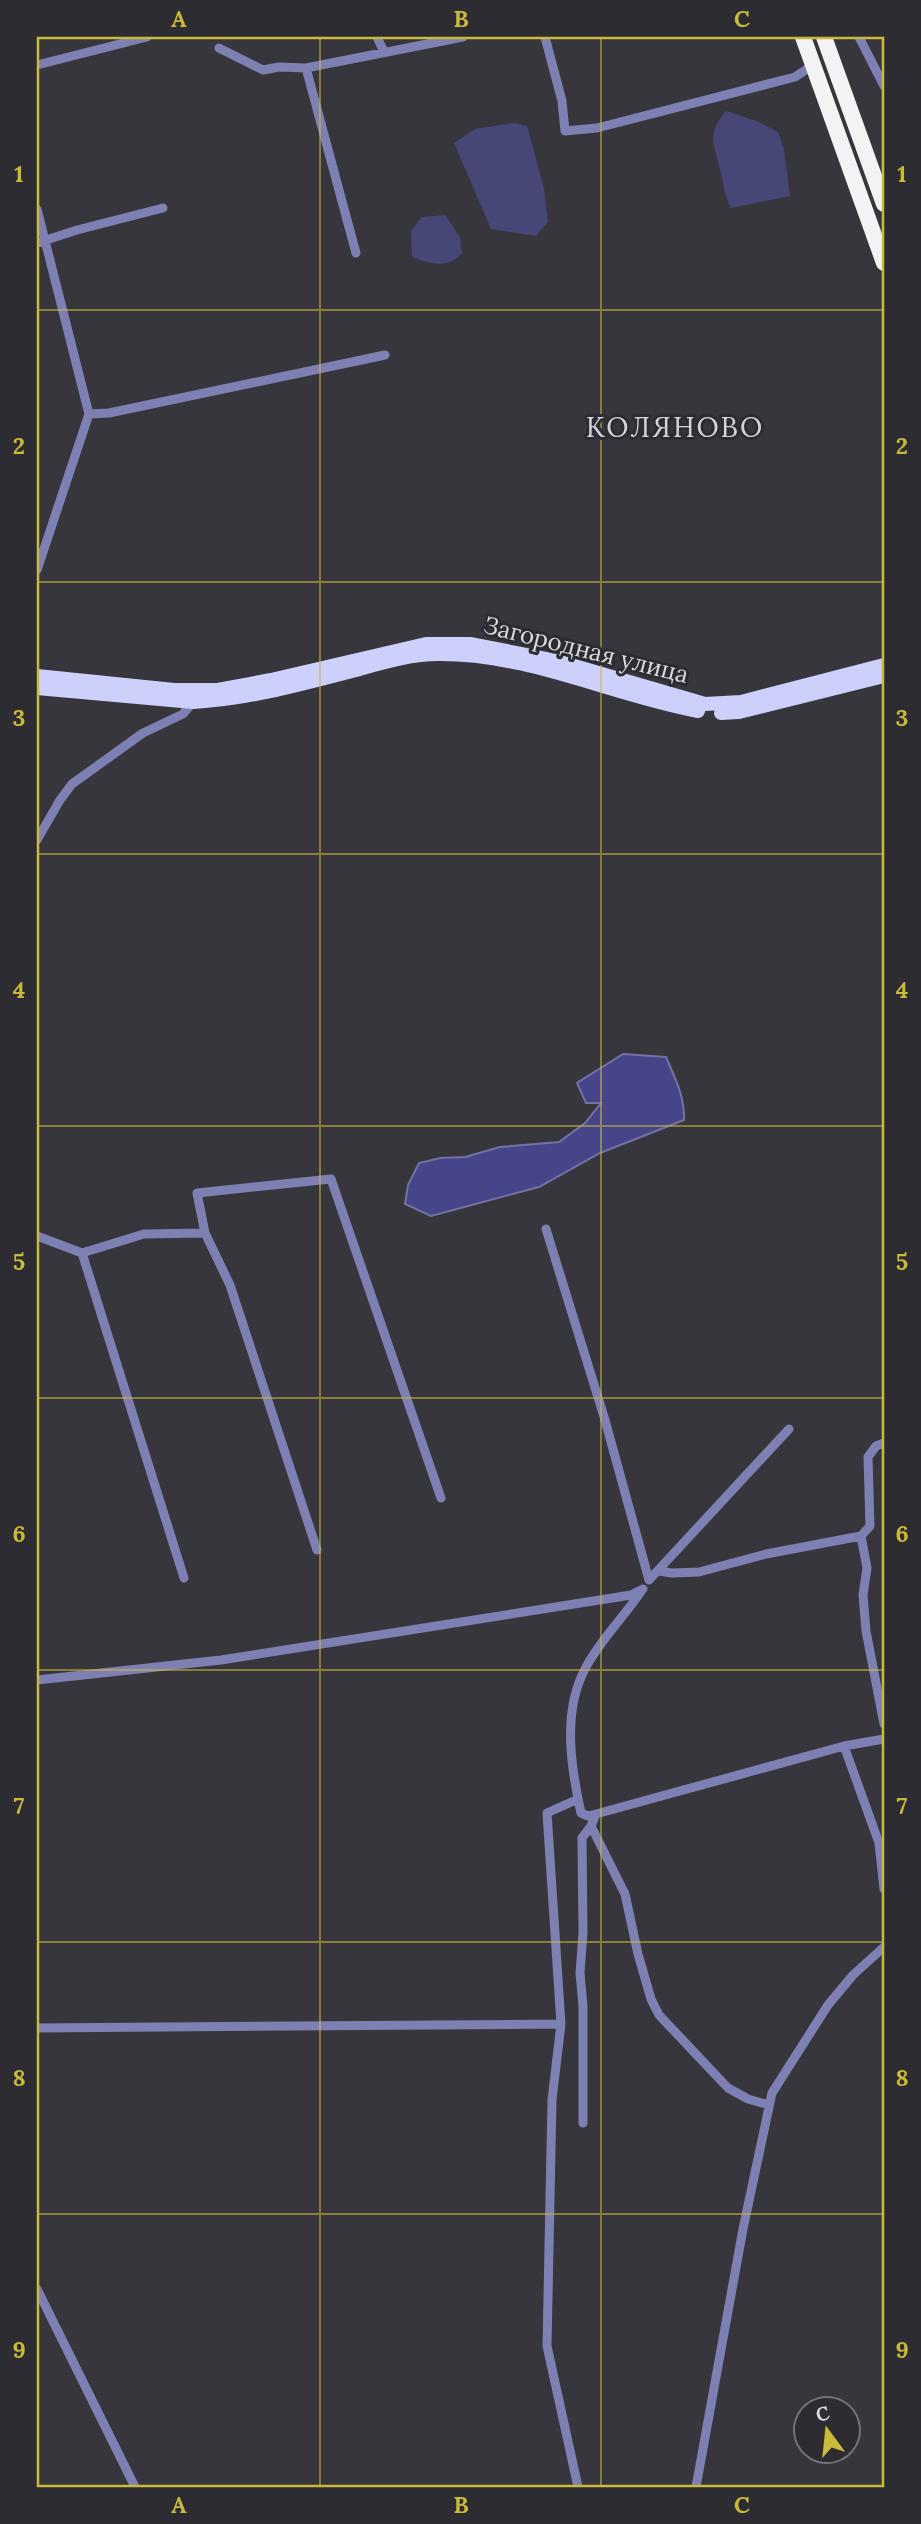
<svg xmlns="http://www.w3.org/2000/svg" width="921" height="2524" viewBox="0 0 921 2524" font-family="Lora,serif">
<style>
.green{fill:#474777}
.water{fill:#47458a;stroke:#7372a3;stroke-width:2}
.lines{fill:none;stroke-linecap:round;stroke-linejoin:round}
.street{stroke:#7e80b3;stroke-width:9}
.primary{stroke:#cdd0fa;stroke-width:14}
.highway{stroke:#f3f3f3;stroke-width:16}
.grid{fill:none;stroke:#caba3a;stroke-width:2;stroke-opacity:0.55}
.labels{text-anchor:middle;stroke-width:6;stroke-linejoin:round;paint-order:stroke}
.street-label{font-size:24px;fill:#dadade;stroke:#2c2c32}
.quarter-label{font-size:28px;letter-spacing:2px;fill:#d2d3db;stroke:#2c2c32}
.neatline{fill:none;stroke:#caba3a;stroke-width:2.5}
.grid-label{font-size:23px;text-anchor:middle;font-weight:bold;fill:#caba3a}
</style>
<rect width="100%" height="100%" fill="#36363c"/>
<!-- green -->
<path class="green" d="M726,111L759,122L778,132L784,149L790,196L731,208C724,195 724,184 720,170C714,144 706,134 726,111Z
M514,123L527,126L544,188L548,222L536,236L491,229L454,143L475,129Z
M445,215L460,237L462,254C444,269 432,264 412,257L411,231L422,217Z"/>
<!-- water -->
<path class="water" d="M623,1054L666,1057C675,1078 685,1097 684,1120L600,1153L539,1187L431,1216L405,1204L408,1185L419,1163L440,1158L465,1157L500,1147L559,1142L585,1123L601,1103H586L577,1083Z"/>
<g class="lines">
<!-- street -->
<path class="street" d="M377,37L384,52
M545,37L562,101L565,131L597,128L795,77L813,65
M859,37L884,86
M219,48L263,70L279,67L306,68L463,37
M37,65L147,37
M306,68L356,253
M37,209L89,414L37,570
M37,243L77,230L163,208
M89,414L109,413L385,355
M37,840L60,800L72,784L143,733L183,714L193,702
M546,1229L605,1420L649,1580L789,1429
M205,1233L230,1285L317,1550
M37,1236L82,1253L184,1578
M82,1253L144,1234L205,1233L197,1193L331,1179L441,1498
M884,1443L876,1446L868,1457L870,1526L861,1536L867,1568L863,1595L866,1631L884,1724
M658,1571L672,1573L699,1572L766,1554L861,1536
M37,1680L221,1660L631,1595L643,1589
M844,1746L879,1843L884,1889
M596,1814L588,1816L581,1813C571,1768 562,1712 585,1669C599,1641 625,1616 642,1590
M561,2024L552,2100L547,2346L578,2487
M37,2028L561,2024L547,1813L578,1799
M769,2105L748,2099L728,2088L659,2015L651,1999L638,1954L625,1894L591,1826L596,1814L844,1746L884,1739
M583,2123V2006L580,1973L583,1933L582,1838L591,1826
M37,2289L135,2487
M696,2487L743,2229L772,2093L828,2005L853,1975L884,1947"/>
<!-- primary -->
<path class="primary" d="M37,676L174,690H218L271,680L426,644H471L557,661L705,704L741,702L884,665
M37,688L193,702C245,699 294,686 344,673C375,665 407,654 438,654C529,653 611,695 698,711
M721,713L739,712L884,676"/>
<!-- highway -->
<path class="highway" d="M803,37L884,263
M824,37L884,204"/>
</g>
<!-- grid -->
<path class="grid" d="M320,37V2487M601,37V2487M37,310H884M37,582H884M37,854H884M37,1126H884M37,1398H884M37,1670H884M37,1942H884M37,2214H884"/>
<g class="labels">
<!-- street labels -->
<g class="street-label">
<text transform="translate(586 650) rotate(14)" y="8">Загородная улица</text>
</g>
<!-- quarter labels -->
<g class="quarter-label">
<text x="675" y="437">КОЛЯНОВО</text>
</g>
</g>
<!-- border -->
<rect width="921" height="2524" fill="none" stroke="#2c2c32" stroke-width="77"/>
<!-- north arrow -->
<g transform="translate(827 2430) rotate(345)"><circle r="33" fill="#2c2c32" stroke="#727277" stroke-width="2"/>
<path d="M0-5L12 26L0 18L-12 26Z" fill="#caba3a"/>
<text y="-10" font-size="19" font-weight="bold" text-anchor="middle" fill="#dadade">С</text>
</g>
<rect x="38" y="38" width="845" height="2448" class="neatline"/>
<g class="grid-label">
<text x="179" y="27">A</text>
<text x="461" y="27">B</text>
<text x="742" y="27">C</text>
<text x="19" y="182">1</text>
<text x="902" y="182">1</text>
<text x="19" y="454">2</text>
<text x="902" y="454">2</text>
<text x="19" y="726">3</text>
<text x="902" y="726">3</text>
<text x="19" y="998">4</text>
<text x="902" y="998">4</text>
<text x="19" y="1270">5</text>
<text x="902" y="1270">5</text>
<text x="19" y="1542">6</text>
<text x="902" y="1542">6</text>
<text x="19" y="1814">7</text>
<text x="902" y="1814">7</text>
<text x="19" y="2086">8</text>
<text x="902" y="2086">8</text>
<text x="19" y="2358">9</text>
<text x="902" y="2358">9</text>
<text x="179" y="2513">A</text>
<text x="461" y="2513">B</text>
<text x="742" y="2513">C</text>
</g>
</svg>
